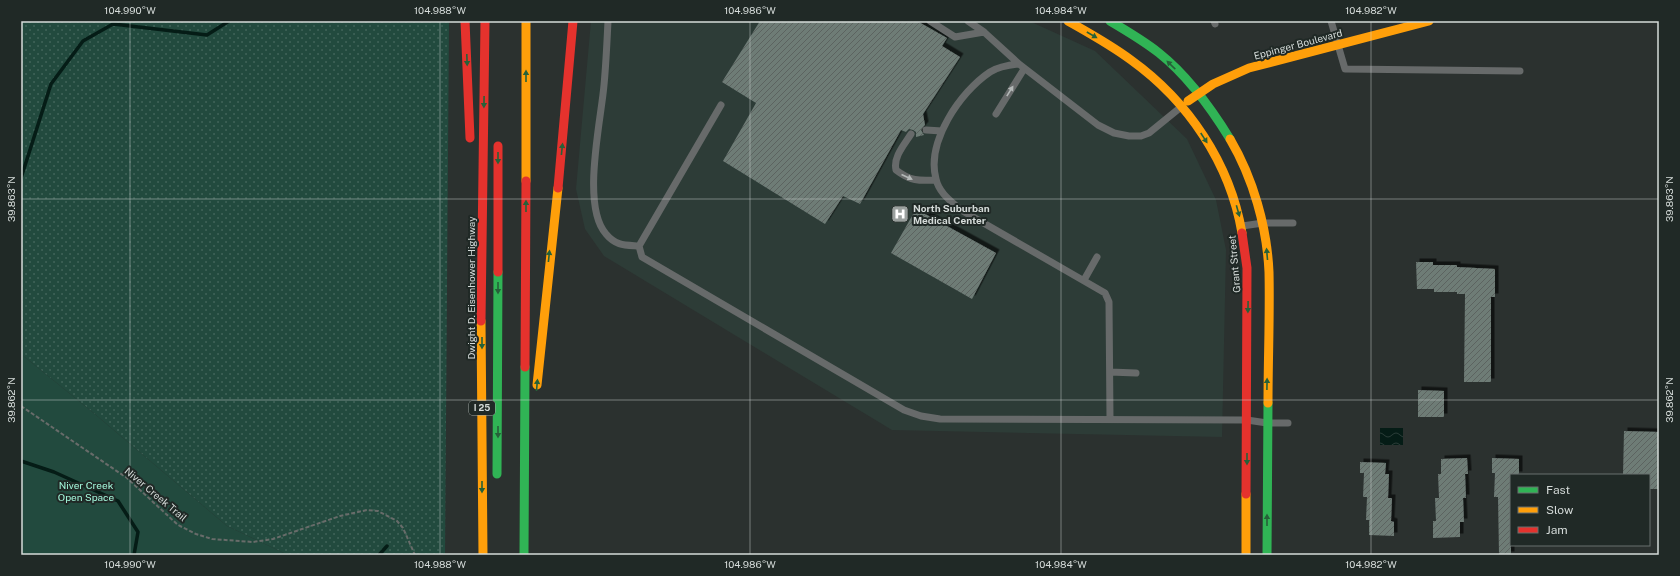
<svg xmlns="http://www.w3.org/2000/svg" width="1680" height="576" viewBox="0 0 1680 576" font-family="'Public Sans',sans-serif">
<style>
.built{fill:#2d3c37}
.grass{fill:url(#grass-dots)}
.park{fill:#224a3e}
.water{fill:url(#water-waves)}
.lines{fill:none;stroke-linecap:round;stroke-linejoin:round}
.stream{stroke:#051c16;stroke-width:3.5}
.building{fill:url(#building-hatch);filter:url(#shadow)}
.path{stroke:#686c6a;stroke-width:2;stroke-dasharray:4 2;stroke-linecap:butt}
.lane{stroke:#676a6a;stroke-width:7}
.fast{stroke:#30b455;stroke-width:9}
.slow{stroke:#ff9f0a;stroke-width:9}
.jam{stroke:#e5322d;stroke-width:9}
.oneway{fill:#266139}
.oneway2{fill:#b4b9b8}
.ticks{fill:none;stroke:#d5dbd9;stroke-width:1;stroke-opacity:0.45}
.labels{text-anchor:middle;stroke-width:4;stroke-linejoin:round;paint-order:stroke}
.shield{fill:#202926;stroke:#9fa6a3;stroke-width:1}
.shield-label{font-size:9px;font-weight:bold;fill:#d5dbd9}
.street-label{font-size:10px;fill:#d5dbd9;stroke:#202926}
.poi-label{font-size:10px;font-weight:bold;fill:#d5dbd9;stroke:#202926;text-anchor:start}
.park-label{font-size:10px;fill:#a4f8dc;stroke:#202926}
.neatline{fill:none;stroke:#d5dbd9;stroke-width:1.5}
.ticks-label{font-size:10px;text-anchor:middle;fill:#d5dbd9}
</style>
<defs>
<pattern id="grass-dots" width="8" height="8" patternUnits="userSpaceOnUse"><rect width="8" height="8" fill="#224a3e"/><path d="M2 2h.1M6 6h.1" fill="none" stroke="#416459" stroke-width="1.8" stroke-linecap="round"/></pattern>
<pattern id="water-waves" width="16" height="10" patternUnits="userSpaceOnUse"><rect width="16" height="10" fill="#051c16"/><path d="M0 5q4-4 8 0t8 0" fill="none" stroke="#293c37"/></pattern>
<pattern id="building-hatch" width="6" height="6" patternUnits="userSpaceOnUse"><rect width="6" height="6" fill="#6e7b76"/><path d="M-1 1l2-2M0 6l6-6M5 7l2-2" fill="none" stroke="#5c6461"/></pattern>
<filter id="shadow"><feDropShadow dx="3.5" dy="-3.5" stdDeviation="0" flood-color="#0009"/></filter>
</defs>
<rect width="100%" height="100%" fill="#2b312f"/>
<!-- built -->
<path class="built" d="M591,21H1029L1095,51L1187,139L1216,200L1226,250L1222,437L892,430L604,256L585,229L576,189Z"/>
<!-- grass -->
<path class="grass" d="M21,21H449L445,555H288L227,526L90,410L21,354Z"/>
<!-- park -->
<path class="park" d="M21,354L90,410L227,526L288,555H23L21,547Z"/>
<!-- water -->
<path class="water" d="M1380,428H1403V445H1380Z"/>
<g class="lines">
<!-- stream -->
<path class="stream" d="M21,178L51,84L83,41L113,24L207,35L229,21
M21,461L54,472L118,501L138,532L134,555
M379,555L387,546"/>
</g>
<!-- building -->
<path class="building" d="M760,21H917L947,38L942,46L960,57L923,114L925,125L921,130L924,135L916,137V132L913,130L909,129L906,132L901,130L860,204L843,196L825,224L723,161L756,103L722,82Z
M916,209L996,253L972,299L891,253Z
M1416,262H1433V265H1457V267L1495,269V297H1491V382H1464L1465,294H1457V292H1434V289H1417Z
M1418,390L1444,391V417H1418Z
M1624,431L1659,432V489H1649V475H1623Z
M1467,458L1468,474H1465L1466,498H1463L1464,522H1460V537L1433,538V521H1436L1435,498H1439L1438,474H1441V459Z
M1492,458L1519,459V475H1511V555H1499L1498,497H1494L1495,473H1492Z
M1360,462L1386,463L1385,474H1389L1388,498H1392L1391,521L1394,522V536L1369,535V520H1366L1367,497H1363L1364,473H1360Z"/>
<g class="lines">
<!-- path -->
<path class="path" d="M21,406L127,478L178,525L196,534L212,539L253,542L273,539L340,516L367,510L378,511L397,521L403,528L415,555"/>
<!-- lane -->
<path class="lane" d="M608,21C607,42 606,64 604,85C601,121 581,206 606,234C616,246 625,245 639,246
M930,21L955,37L984,32
M968,21L984,32L1019,64
M1214,21L1215,24
M1331,21L1345,69L1520,71
M721,105L639,246L642,257L904,410L921,416L940,419L1247,420L1267,423H1288
M996,114L1024,69
M926,130L942,131
M911,134C904,145 893,157 896,170C910,181 919,181 936,180
M1242,226L1263,223H1293
M1084,280L1097,257
M1110,372L1136,373
M1110,419L1109,302L1105,293L961,210C951,201 939,193 936,179C926,142 960,92 990,72C998,67 1009,65 1019,64L1098,125L1114,133L1129,136H1141L1149,133L1181,107"/>
<!-- fast -->
<path class="fast" d="M1110,21C1127,31 1144,41 1159,53C1188,76 1211,108 1230,139
M497,474L498,272
M524,555L525,367
M1267,555L1268,403"/>
<!-- slow -->
<path class="slow" d="M1068,21C1089,33 1111,45 1131,60C1188,101 1230,163 1242,233
M1188,101L1213,84L1249,68L1429,21
M1230,139C1253,178 1267,227 1269,272C1270,316 1268,359 1268,403
M526,181V21
M481,321L483,555
M537,385L558,188
M1246,555V494"/>
<!-- jam -->
<path class="jam" d="M465,21L470,138
M558,188L573,21
M1242,233L1247,268L1246,494
M498,272V146
M481,321L485,21
M525,367L526,181"/>
</g>
<!-- one-way arrows -->
<defs><path id="oneway-solid" d="M-6-.8H1V-3.2L6.5 0L1 3.2V.8H-6Z"/></defs>
<g class="oneway">
<use href="#oneway-solid" transform="translate(1092 35) rotate(30)"/>
<use href="#oneway-solid" transform="translate(467 60) rotate(88)"/>
<use href="#oneway-solid" transform="translate(1171 65) rotate(-136)"/>
<use href="#oneway-solid" transform="translate(526 76) rotate(-90)"/>
<use href="#oneway-solid" transform="translate(484 102) rotate(91)"/>
<use href="#oneway-solid" transform="translate(1204 138) rotate(57)"/>
<use href="#oneway-solid" transform="translate(562 149) rotate(-84)"/>
<use href="#oneway-solid" transform="translate(498 158) rotate(90)"/>
<use href="#oneway-solid" transform="translate(526 206) rotate(-90)"/>
<use href="#oneway-solid" transform="translate(1238 211) rotate(74)"/>
<use href="#oneway-solid" transform="translate(1267 254) rotate(-95)"/>
<use href="#oneway-solid" transform="translate(549 256) rotate(-84)"/>
<use href="#oneway-solid" transform="translate(498 288) rotate(90)"/>
<use href="#oneway-solid" transform="translate(1248 307) rotate(91)"/>
<use href="#oneway-solid" transform="translate(482 343) rotate(90)"/>
<use href="#oneway-solid" transform="translate(1267 384) rotate(-89)"/>
<use href="#oneway-solid" transform="translate(537 385) rotate(-85)"/>
<use href="#oneway-solid" transform="translate(498 432) rotate(90)"/>
<use href="#oneway-solid" transform="translate(1247 459) rotate(90)"/>
<use href="#oneway-solid" transform="translate(482 487) rotate(90)"/>
<use href="#oneway-solid" transform="translate(1267 520) rotate(-90)"/>
</g>
<g class="oneway2">
<use href="#oneway-solid" transform="translate(1010 91) rotate(-58)"/>
<use href="#oneway-solid" transform="translate(907 177) rotate(24)"/>
</g>
<!-- ticks -->
<path class="ticks" d="M130,21V555M440,21V555M750,21V555M1061,21V555M1371,21V555M21,199H1659M21,400H1659"/>
<!-- icons -->
<defs>
<symbol id="hospital-square" viewBox="-11 -11 22 22"><rect x="-9" y="-9" width="18" height="18" rx="4" fill="#9aa09e" stroke="#202926"/><path d="M-5-5h3v3.5h4V-5h3V5h-3V1.5h-4V5h-3Z" fill="#fff"/></symbol>
</defs>
<g fill-rule="evenodd">
<use href="#hospital-square" x="890" y="204" width="20" height="20"/>
</g>
<g class="labels">
<!-- shield labels -->
<rect class="shield" x="469" y="401" width="26" height="14" rx="3"/>
<g class="shield-label">
<text x="482" y="411">I 25</text>
</g>
<!-- street labels -->
<g class="street-label">
<text transform="translate(1298 44) rotate(-15)" y="4">Eppinger Boulevard</text>
<text transform="translate(1234 264) rotate(-95)" y="4">Grant Street</text>
<text transform="translate(471 288) rotate(-90)" y="4">Dwight D. Eisenhower Highway</text>
<text transform="translate(156 494) rotate(40)" y="4">Niver Creek Trail</text>
</g>
<!-- poi labels -->
<g class="poi-label">
<text x="913" y="212">North Suburban<tspan x="913" dy="12">Medical Center</tspan></text>
</g>
<!-- park labels -->
<g class="park-label">
<text x="86" y="489">Niver Creek<tspan x="86" dy="12">Open Space</tspan></text>
</g>
</g>
<!-- border -->
<rect width="1680" height="576" fill="none" stroke="#202926" stroke-width="44"/>
<!-- legend -->
<rect x="1510" y="474" width="140" height="72" fill="#202926" stroke="#68706e"/>
<rect x="1518" y="487" width="20" height="6" fill="#30b455" stroke="#68706e"/>
<text x="1546" y="494" font-size="12" fill="#d5dbd9">Fast</text>
<rect x="1518" y="507" width="20" height="6" fill="#ff9f0a" stroke="#68706e"/>
<text x="1546" y="514" font-size="12" fill="#d5dbd9">Slow</text>
<rect x="1518" y="527" width="20" height="6" fill="#e5322d" stroke="#68706e"/>
<text x="1546" y="534" font-size="12" fill="#d5dbd9">Jam</text>
<rect x="22" y="22" width="1636" height="532" class="neatline"/>
<g class="ticks-label">
<text x="130" y="14">104.990°W</text>
<text x="440" y="14">104.988°W</text>
<text x="750" y="14">104.986°W</text>
<text x="1061" y="14">104.984°W</text>
<text x="1371" y="14">104.982°W</text>
<text transform="translate(11 199) rotate(-90)" y="4">39.863°N</text>
<text transform="translate(1669 199) rotate(-90)" y="4">39.863°N</text>
<text transform="translate(11 400) rotate(-90)" y="4">39.862°N</text>
<text transform="translate(1669 400) rotate(-90)" y="4">39.862°N</text>
<text x="130" y="568">104.990°W</text>
<text x="440" y="568">104.988°W</text>
<text x="750" y="568">104.986°W</text>
<text x="1061" y="568">104.984°W</text>
<text x="1371" y="568">104.982°W</text>
</g>
</svg>
